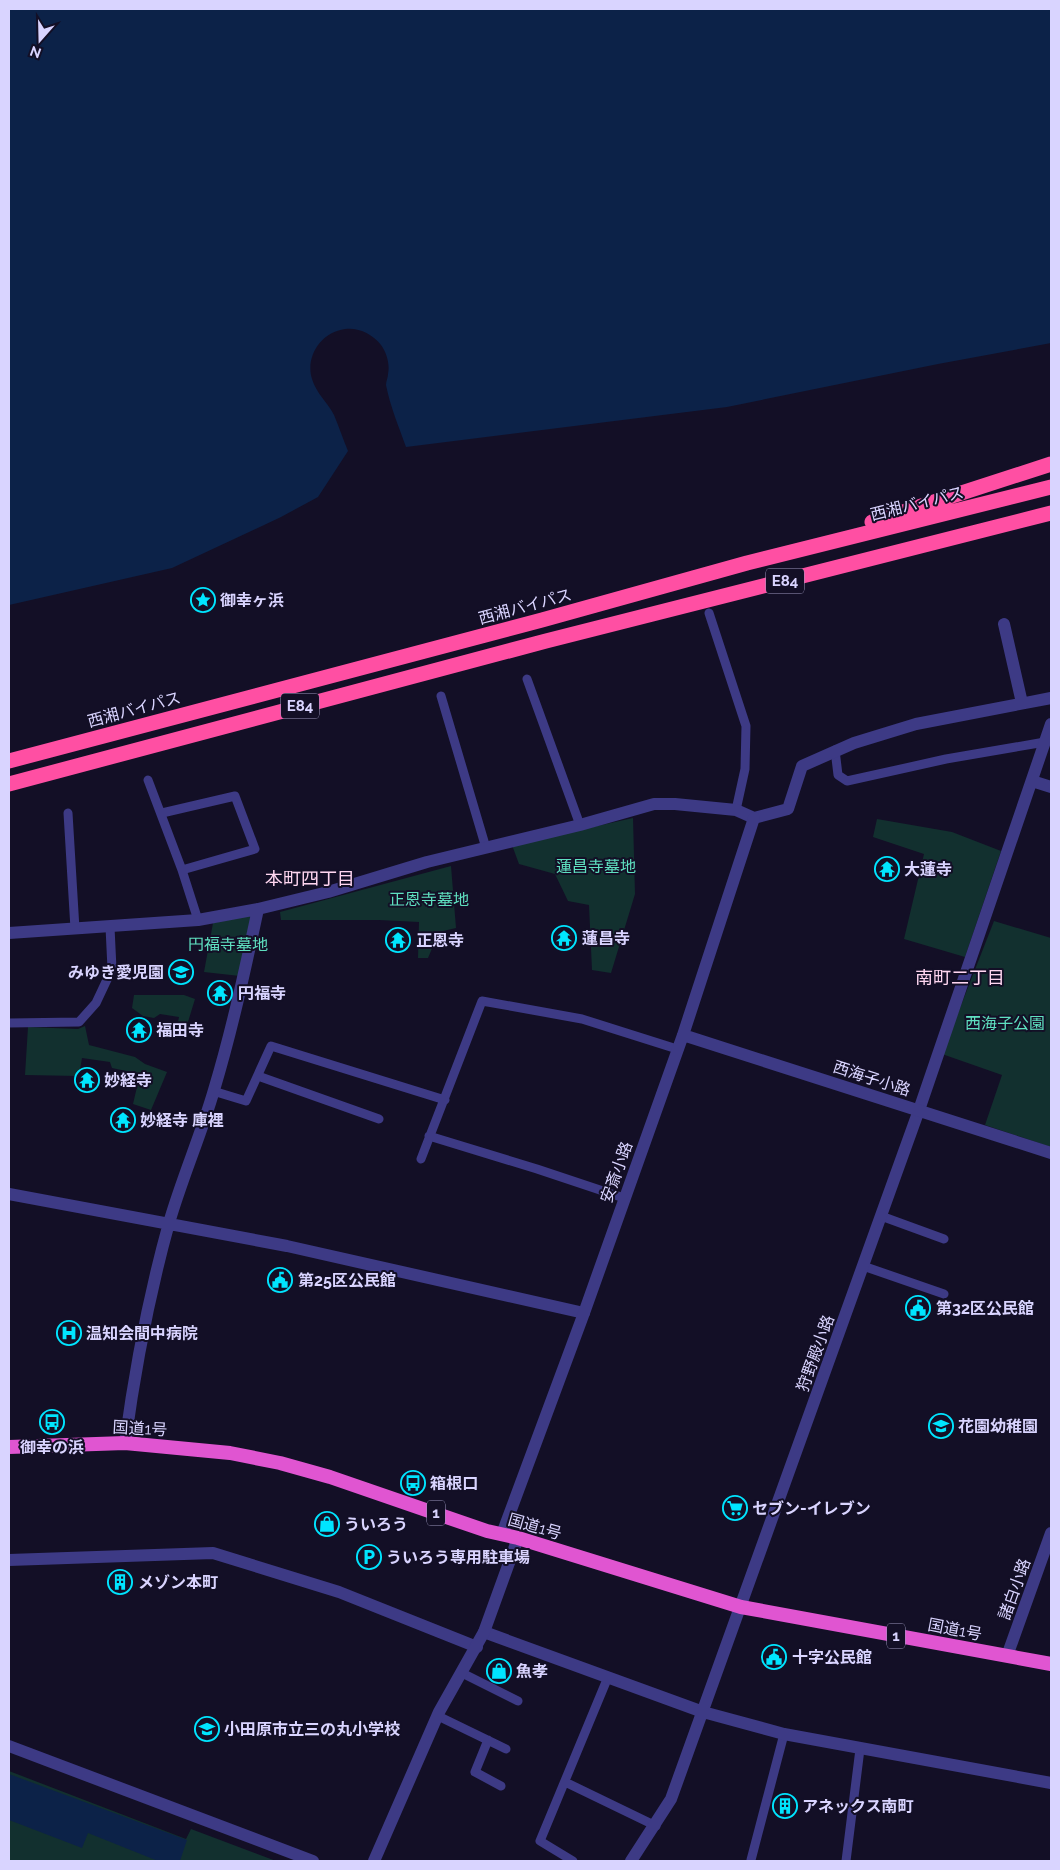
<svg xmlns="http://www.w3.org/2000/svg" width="1060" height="1870" viewBox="0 0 1060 1870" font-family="Raleway,'Noto Sans JP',sans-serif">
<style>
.green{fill:#12302f}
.water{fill:#0c2248}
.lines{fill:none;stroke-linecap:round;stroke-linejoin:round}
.service{stroke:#3d3a85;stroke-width:9}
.minor{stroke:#3d3a85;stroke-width:12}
.tertiary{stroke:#3d3a85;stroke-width:12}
.trunk{stroke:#e055d1;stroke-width:14}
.motorway{stroke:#ff4fa3;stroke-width:15}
.labels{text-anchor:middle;stroke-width:4;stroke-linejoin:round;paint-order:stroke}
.shield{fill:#130f26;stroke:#9e99be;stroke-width:1}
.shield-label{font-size:15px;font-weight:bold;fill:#d9d4ff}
.street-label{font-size:16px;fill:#d9d4ff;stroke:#130f26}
.poi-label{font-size:16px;font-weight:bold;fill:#d9d4ff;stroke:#130f26;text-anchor:start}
.park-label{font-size:16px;fill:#5fe0c0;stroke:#130f26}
.neighbourhood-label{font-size:18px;fill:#ffd6f0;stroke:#130f26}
</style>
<rect width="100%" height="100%" fill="#130f26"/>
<!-- green -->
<path class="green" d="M633,818L635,894L611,973L592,970L589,905L568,901L555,874L519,864L512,845Z
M877,819L952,832L1001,851L965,957L904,939L924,854L873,837Z
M451,866L456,928L439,932L428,958H418L419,922L379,920H281L280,912Z
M253,915L240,976L204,972L213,923Z
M994,921L1051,938V1147L985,1125L1002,1075L942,1054Z
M134,995H184L195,999L184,1035L176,1032L179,1017L160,1014L154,1018L143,1016L132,1008Z
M85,1026L89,1045L135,1057L145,1064L167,1072L151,1110L133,1104L140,1074L112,1068L110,1062L82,1058L79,1076L25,1075L28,1027L78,1029Z
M9,1771L186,1839L191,1829L276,1861H9Z"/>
<!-- water -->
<path class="water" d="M9,9H1051V343L938,364L727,407L406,447C399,427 390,406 386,385C386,381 388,378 388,374C390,365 387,353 381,345C373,334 358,327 345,329C321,332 305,357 312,379C316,393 328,403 334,415C339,427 343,439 348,451L318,497L281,517L172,568L9,605Z
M9,1774L187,1840L180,1861H158L88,1833L82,1848L9,1820Z"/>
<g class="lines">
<!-- service -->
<path class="service" d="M709,613L746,726L745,769L736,810
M527,679L580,825
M441,696L486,848
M835,750L838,775L847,781L946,759L1045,742
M148,780L182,870L198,920
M68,813L75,929
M162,813L235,796L255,849L182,870
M9,1023L79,1022L96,1003L112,969L110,927
M258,1076L379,1119
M213,1091L246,1101L271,1046L445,1100
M429,1136L537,1169L624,1198
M421,1159L482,1001L582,1019L677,1049
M881,1216L944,1239
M863,1266L944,1294
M462,1673L518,1701
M438,1716L506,1749
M488,1740L475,1772L501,1786
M565,1782L656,1826
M751,1860L784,1734
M573,1861L540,1841L608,1677
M846,1861L860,1749"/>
<!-- minor -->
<path class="minor" d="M1004,624L1022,703
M1032,781L1051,787
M9,933L198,920L258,909L328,892L427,862L580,825L654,804H675L736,810L754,818L788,809L802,766L854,743L916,724L1051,698
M9,1194L287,1246L584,1313
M125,1443C135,1369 149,1295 169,1223C182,1178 201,1135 214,1090C232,1030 245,970 258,909
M9,1560L213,1553L339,1592L477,1647
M484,1632L703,1712L784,1734L1051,1783
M1007,1656L1051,1533
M631,1861L671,1799L919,1110L1051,724"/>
<!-- tertiary -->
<path class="tertiary" d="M683,1035L1051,1153
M502,1534L584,1313L683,1035L754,818
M9,1746L313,1861
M374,1861L439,1712L484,1632L518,1538"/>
<!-- trunk -->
<path class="trunk" d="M9,1447L125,1443L230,1453L280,1463L330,1477L487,1531L518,1538L741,1607L1051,1664"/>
<!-- motorway -->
<path class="motorway" d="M872,522L1051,464
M9,761L542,620L747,563L1051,487
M9,784L546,641L1051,513"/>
</g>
<!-- icons -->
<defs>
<symbol id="sight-ring" viewBox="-11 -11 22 22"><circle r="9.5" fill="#130f26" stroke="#00e5ff" stroke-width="1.5"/><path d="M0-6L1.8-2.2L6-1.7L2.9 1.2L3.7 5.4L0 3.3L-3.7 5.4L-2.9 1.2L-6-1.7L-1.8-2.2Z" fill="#00e5ff"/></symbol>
<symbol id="temple-ring" viewBox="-11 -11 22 22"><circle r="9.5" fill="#130f26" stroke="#00e5ff" stroke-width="1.5"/><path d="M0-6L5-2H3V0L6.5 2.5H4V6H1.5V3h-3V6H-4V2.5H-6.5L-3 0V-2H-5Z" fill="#00e5ff"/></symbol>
<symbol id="school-ring" viewBox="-11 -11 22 22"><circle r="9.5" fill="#130f26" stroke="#00e5ff" stroke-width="1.5"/><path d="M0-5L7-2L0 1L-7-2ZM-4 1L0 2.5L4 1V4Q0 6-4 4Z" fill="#00e5ff"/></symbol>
<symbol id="civic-ring" viewBox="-11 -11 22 22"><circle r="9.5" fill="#130f26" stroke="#00e5ff" stroke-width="1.5"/><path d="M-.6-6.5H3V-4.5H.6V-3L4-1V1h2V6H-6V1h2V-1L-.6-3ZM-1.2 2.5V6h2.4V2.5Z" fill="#00e5ff"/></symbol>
<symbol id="hospital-ring" viewBox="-11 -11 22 22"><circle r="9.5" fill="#130f26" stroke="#00e5ff" stroke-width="1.5"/><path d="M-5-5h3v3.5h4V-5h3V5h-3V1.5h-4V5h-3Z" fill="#00e5ff"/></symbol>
<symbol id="bus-ring" viewBox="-11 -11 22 22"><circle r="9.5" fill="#130f26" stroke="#00e5ff" stroke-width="1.5"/><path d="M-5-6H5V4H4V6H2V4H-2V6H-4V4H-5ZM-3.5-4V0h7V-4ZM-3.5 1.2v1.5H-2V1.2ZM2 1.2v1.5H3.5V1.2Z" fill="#00e5ff"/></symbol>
<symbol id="supermarket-ring" viewBox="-11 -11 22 22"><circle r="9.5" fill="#130f26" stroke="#00e5ff" stroke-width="1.5"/><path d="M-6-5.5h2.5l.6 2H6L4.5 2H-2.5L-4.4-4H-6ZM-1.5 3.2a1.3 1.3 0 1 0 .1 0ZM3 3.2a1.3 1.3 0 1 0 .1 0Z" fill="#00e5ff"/></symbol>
<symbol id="shop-ring" viewBox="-11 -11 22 22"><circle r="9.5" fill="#130f26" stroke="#00e5ff" stroke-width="1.5"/><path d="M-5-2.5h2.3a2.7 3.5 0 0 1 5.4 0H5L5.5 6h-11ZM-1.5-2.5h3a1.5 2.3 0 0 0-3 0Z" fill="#00e5ff"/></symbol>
<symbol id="parking-ring" viewBox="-11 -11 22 22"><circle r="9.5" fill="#130f26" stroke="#00e5ff" stroke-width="1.5"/><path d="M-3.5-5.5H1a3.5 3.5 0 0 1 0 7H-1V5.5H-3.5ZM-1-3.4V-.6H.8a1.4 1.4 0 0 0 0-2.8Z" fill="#00e5ff"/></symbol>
<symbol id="building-ring" viewBox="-11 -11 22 22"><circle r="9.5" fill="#130f26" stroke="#00e5ff" stroke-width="1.5"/><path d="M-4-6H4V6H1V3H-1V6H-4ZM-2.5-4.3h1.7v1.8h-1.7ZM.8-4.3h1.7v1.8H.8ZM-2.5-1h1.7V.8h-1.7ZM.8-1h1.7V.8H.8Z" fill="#00e5ff"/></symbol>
</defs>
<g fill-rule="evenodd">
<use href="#sight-ring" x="189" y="586" width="28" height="28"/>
<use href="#temple-ring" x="873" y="855" width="28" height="28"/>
<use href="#temple-ring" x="550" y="924" width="28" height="28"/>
<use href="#temple-ring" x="384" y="926" width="28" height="28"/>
<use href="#school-ring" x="167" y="958" width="28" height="28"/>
<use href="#temple-ring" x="206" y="979" width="28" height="28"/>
<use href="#temple-ring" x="125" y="1016" width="28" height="28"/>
<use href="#temple-ring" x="73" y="1066" width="28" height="28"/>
<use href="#temple-ring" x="109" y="1106" width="28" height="28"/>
<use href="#civic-ring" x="266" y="1266" width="28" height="28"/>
<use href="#civic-ring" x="904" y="1294" width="28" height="28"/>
<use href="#hospital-ring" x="55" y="1319" width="28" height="28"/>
<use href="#bus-ring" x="38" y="1408" width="28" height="28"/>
<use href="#school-ring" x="927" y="1412" width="28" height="28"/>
<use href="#bus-ring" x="399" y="1469" width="28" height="28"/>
<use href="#supermarket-ring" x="721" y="1494" width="28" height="28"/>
<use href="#shop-ring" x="313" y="1510" width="28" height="28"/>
<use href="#parking-ring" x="355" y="1543" width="28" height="28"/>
<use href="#building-ring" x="106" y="1568" width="28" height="28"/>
<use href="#civic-ring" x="760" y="1643" width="28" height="28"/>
<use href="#shop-ring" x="485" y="1657" width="28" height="28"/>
<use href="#school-ring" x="193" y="1715" width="28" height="28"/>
<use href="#building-ring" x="771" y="1792" width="28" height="28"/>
</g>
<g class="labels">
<!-- shield labels -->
<g class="shield">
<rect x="766" y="568.5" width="38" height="25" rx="4"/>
<rect x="281" y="693.5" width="38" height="25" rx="4"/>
<rect x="427" y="1500.5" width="18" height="25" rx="4"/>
<rect x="887" y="1623.5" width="18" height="25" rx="4"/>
</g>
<g class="shield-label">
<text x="785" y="586">E84</text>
<text x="300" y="711">E84</text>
<text x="436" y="1518">1</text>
<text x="896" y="1641">1</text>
</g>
<!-- street labels -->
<g class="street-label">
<text transform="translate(917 503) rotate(-14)" y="6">西湘バイパス</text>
<text transform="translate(525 606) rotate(-15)" y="6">西湘バイパス</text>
<text transform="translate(134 709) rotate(-15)" y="6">西湘バイパス</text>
<text transform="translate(872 1078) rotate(18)" y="6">西海子小路</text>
<text transform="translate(616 1172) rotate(-70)" y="6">安斎小路</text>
<text transform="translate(815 1353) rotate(-70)" y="6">狩野殿小路</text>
<text transform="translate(140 1428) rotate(3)" y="6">国道1号</text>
<text transform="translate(535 1526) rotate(16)" y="6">国道1号</text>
<text transform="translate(1014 1589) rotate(-70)" y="6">諸白小路</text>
<text transform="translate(955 1629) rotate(11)" y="6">国道1号</text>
</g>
<!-- poi labels -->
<g class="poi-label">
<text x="220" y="606">御幸ヶ浜</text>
<text x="904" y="875">大蓮寺</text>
<text x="582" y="944">蓮昌寺</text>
<text x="416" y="946">正恩寺</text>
<text x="164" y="978" text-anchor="end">みゆき愛児園</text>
<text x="238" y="999">円福寺</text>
<text x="156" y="1036">福田寺</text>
<text x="104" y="1086">妙経寺</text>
<text x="140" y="1126">妙経寺 庫裡</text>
<text x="298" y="1286">第25区公民館</text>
<text x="936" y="1314">第32区公民館</text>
<text x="86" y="1339">温知会間中病院</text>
<text x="958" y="1432">花園幼稚園</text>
<text x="52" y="1453" text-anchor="middle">御幸の浜</text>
<text x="430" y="1489">箱根口</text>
<text x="752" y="1514">セブン-イレブン</text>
<text x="344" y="1530">ういろう</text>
<text x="386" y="1563">ういろう専用駐車場</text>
<text x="138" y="1588">メゾン本町</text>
<text x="792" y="1663">十字公民館</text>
<text x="516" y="1677">魚孝</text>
<text x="224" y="1735">小田原市立三の丸小学校</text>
<text x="802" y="1812">アネックス南町</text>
</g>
<!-- park labels -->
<g class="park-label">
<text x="596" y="872">蓮昌寺墓地</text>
<text x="429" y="905">正恩寺墓地</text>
<text x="228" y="950">円福寺墓地</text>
<text x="1005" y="1029">西海子公園</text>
</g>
<!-- neighbourhood labels -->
<g class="neighbourhood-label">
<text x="310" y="885">本町四丁目</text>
<text x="960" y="984">南町二丁目</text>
</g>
</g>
<!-- border -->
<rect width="1060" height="1870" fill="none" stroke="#d9d4ff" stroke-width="20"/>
<!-- north arrow -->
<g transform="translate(40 40) rotate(200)" stroke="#130f26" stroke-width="4" paint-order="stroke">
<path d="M0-4L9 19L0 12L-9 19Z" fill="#d9d4ff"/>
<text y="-8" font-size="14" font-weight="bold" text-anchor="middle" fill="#d9d4ff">N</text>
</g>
</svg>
